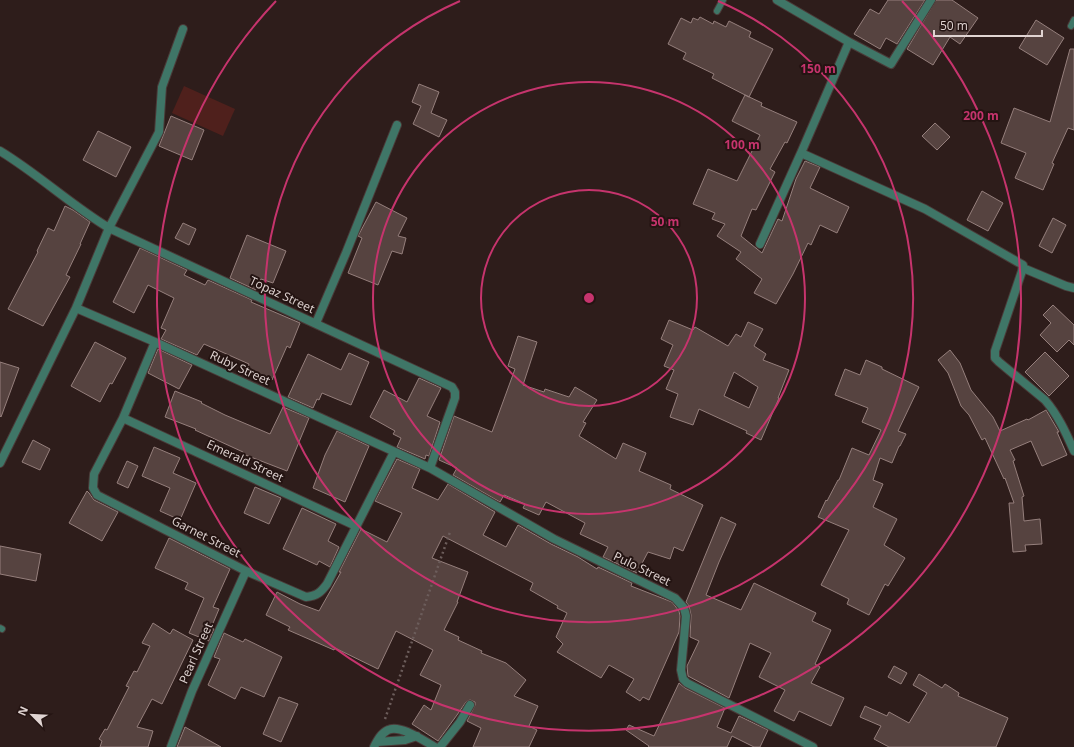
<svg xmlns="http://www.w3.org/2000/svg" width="1074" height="747" viewBox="0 0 1074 747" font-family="'Open Sans',sans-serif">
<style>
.green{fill:#4f201c}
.building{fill:#564340;stroke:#957f7c;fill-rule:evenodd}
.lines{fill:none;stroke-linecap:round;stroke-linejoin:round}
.lane-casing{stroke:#4a3a38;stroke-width:8}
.street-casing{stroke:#4a3a38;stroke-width:10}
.path{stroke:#6c5d5b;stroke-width:2.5;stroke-dasharray:2 3;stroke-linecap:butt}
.lane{stroke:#3f7667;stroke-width:6}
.street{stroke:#3f7667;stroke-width:8}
.ring{fill:none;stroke:#c6346d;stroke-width:2}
.labels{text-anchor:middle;stroke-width:4;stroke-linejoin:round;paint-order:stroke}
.street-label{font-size:12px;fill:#e0d4d2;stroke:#241412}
.centre{fill:#c6346d;stroke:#241412;stroke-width:2}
.ring-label{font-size:12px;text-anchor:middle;font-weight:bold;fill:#c6346d;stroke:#241412;stroke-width:4;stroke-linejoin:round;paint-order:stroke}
</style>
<rect width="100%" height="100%" fill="#2e1d1b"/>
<!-- green -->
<path class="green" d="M184,86L235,109L223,136L172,113Z"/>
<!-- building -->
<path class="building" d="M888,0H925L897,44L886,38L880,49L854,34L870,9L879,14Z
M936,0H952L978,18L960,44L950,37L933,65L907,49Z
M700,17L713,24L714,21L726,27L729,21L751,32L749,37L773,49L749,97L712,78L714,74L683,59L686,53L668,44L681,18L691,23L693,18L698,20Z
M1036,20L1064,38L1047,65L1019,48Z
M1070,49H1074V130L1068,128L1052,163L1054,164L1043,190L1015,178L1026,153L1001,143L1014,108L1050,122Z
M419,84L439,92L431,113L447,120L439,137L413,124L421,106L412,102Z
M745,95L762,103L761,106L797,122L787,143L785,142L770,169L775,172L756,210L752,209L741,236L762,253L778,219L782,221L796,179L805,161L820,167L810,188L849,207L837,233L820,225L811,245L808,243L793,274L776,304L754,293L762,279L736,259L741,252L717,236L725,224L712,219L715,213L693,204L708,169L737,181L760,135L732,121Z
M171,116L204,130L192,160L159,146Z
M935,123L950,137L937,150L922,136Z
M98,131L131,147L116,177L83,160Z
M982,191L1003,203L988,231L967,220Z
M376,202L407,218L398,236L406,238L402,254L392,251L378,285L348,273L362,238L358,236Z
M65,206L73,210L90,222L80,244H81L66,275L70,277L43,326L8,309L38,252L37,251L48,228L54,231Z
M1053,218L1066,225L1052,253L1039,246Z
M183,223L196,229L189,245L175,238Z
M247,235L286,251L273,283L261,279L256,290L230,278Z
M140,248L187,270L184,275L205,285L208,280L252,300L251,302L300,323L290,348L287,346L272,380L247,369L249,364L204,344L197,355L161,339L166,330L161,328L174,298L148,285L134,313L113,302Z
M1053,305L1074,325V345L1069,340L1057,352L1040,335L1051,323L1043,315Z
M669,320L693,330L695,327L728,346L736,334L741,337L748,322L763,329L754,346L766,354L763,360L789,370L778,398H779L761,440L746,433L747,431L699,409L693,425L670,417L678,394L666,389L674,370L664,366L673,345L661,339ZM734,372L758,387L749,408L724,396Z
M518,336L537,342L523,385L544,392L545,389L569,397L575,387L597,400L583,422L586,423L579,436L616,459L623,443L646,453L639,471L671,485L670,489L703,505L683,551L674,547L670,559L648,552L637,573L603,557L608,547L580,534L585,523L546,502L539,515L523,508L525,504L504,495L500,502L453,475L457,468L439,460L454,416L492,432L515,369L508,366Z
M95,342L126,358L112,384L110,383L100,402L71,386Z
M158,349L192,365L179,389L148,373Z
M950,350L960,363L971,390L993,417L1000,431L1027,419L1028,420L1046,410L1059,432H1057L1067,455L1042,466L1031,441L1010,450L1015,460L1013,461L1024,496L1022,497L1024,521L1040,519L1042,544L1025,545L1026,551L1013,552L1009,503H1014L1005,478L1004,479L985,438L982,440L969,415L961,406L948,373L938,360Z
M1045,352L1069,376L1049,396L1025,372Z
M349,353L369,362L351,405L322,393L319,400L317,399L313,408L288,397L308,354L341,370Z
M866,360L882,367V369L919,387L898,431L906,434L900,446H899L892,463L880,458L873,480L883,484L873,507L897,519L884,545L905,558L888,586L885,584L869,615L847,604L849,599L821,585L849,530L818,517L826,500L827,501L838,480H839L852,448L869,455L881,430L862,422L868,408L835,395L845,369L860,375Z
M0,362L19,368L1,417L0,416Z
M419,378L441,388L427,416L440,422L429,456L426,455L425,459L397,447L401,438L393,434L395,431L370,417L384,390L407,402Z
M175,391L202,402L201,403L225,415L270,434L283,407L309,418L287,471L243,454V452L195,430L196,429L165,417Z
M337,431L369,446L345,502L313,488L325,455Z
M33,440L50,449L40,470L22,462Z
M154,447L180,458L173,473L196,483L180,520L160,511L170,488L142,476Z
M397,459L420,469L412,488L438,500L448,484L495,512L483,535L506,547L518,525L551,544L578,557L597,569L598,567L632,583L631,586L672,602L679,611L680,616L679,632L649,700L643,697L640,701L626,692L634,679L609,665L601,678L557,652L563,644L556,637L567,613L557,608L558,606L530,590L533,583L443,536L432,558L468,572L457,602H458L444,630L459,637L458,640L482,651L481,653L506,663L526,680L514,696L538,706L529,726L537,730L529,747H473L481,728L467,721L475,705V702L470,700L466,702L457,715L438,741L412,724L424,705L431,710L441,685L420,675L433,650L396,631L378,669L335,648L334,650L288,630L290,627L266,615L277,592L300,604L319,611L341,572H339L361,529L387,542L402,513L375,501Z
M127,461L138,466L128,488L117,483Z
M255,487L281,498L269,524L244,513Z
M87,491L89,493L94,500L118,512L102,541L69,523Z
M302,508L336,524L328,541L339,547L330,567L319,561L317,565L283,549Z
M721,517L736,524L719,562L706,595L741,610L754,583L816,613L812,621L831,630L815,664L820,667L811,683L844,698L831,726L799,711L794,721L774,711L785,690L759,677L771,653L750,643L729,698L688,676L687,666L699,641L690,637L691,615L689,606L686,602Z
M169,538L230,569L213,607L219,609L211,628L214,629L209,641L189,633L204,598L185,589L188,583L155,568Z
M0,546L41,554L36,581L0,574Z
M153,623L170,634L173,629L193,640L162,704L152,699L137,727L153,731L148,747H100L102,741L99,739L105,729L107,730L129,687L126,686L134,671L137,672L150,646L142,643Z
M224,633L243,642L245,639L282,657L264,697L241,687L235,699L208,685L220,659L214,657Z
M894,666L907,673L901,684L888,677Z
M919,674L942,688L945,684L959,693L958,696L1008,718L996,747H889L874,739L881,726L860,717L865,706L887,716L889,712L909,723L927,693L913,685Z
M679,683L685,688L725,708L717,727L731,733L739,716L768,730L760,747H754L732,736L727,747H648L649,746L626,730L629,725L654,736Z
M279,697L298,704L281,742L263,734Z
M185,727L221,747H177Z"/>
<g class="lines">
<defs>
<path id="lane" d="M717,11L723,0
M1071,26L1074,20
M0,628L2,629"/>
<path id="street" d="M777,0L849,42L801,153L925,209L1023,265L1022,271L995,351V358L999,362L1045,400C1058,415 1066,433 1074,451
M849,42L891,64L931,0
M0,151C38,174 71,205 109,228L452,387L455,392V398L430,468
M760,244L801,153
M1023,268L1066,286L1074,288
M76,308L155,342L430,468L554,539L675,598L684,608L686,616L681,670L683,679L687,683L813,747
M316,323L346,253L397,125
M155,342L123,418L94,474L93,488L97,495L246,571L306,597C317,596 321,592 327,584L394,452
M123,418L356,526
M0,463L76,308L109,228L159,132L162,87L183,29
M377,742L405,740L417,736
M171,747L192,691L246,571
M374,747C377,741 381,733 388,730C400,724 424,741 435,747
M440,747L460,722L470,705"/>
</defs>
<!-- lane casing -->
<use href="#lane" class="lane-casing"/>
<!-- street casing -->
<use href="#street" class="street-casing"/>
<!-- path -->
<path class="path" d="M385,719L450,532"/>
<!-- lane -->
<use href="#lane" class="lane"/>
<!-- street -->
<use href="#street" class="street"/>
</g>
<!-- distance rings -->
<g class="ring">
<circle cx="589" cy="298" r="108"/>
<circle cx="589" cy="298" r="216"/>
<path d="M718 1A324 324 0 1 1 460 1"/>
<path d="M902 1A432 432 0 1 1 276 1"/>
</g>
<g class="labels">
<!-- street labels -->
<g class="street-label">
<text transform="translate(282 295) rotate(25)" y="4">Topaz Street</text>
<text transform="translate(240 368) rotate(25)" y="4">Ruby Street</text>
<text transform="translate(245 461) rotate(25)" y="4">Emerald Street</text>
<text transform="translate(206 537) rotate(27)" y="4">Garnet Street</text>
<text transform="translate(642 569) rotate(26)" y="4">Pulo Street</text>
<text transform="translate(196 653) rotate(-66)" y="4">Pearl Street</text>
</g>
</g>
<circle cx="589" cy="298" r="6" class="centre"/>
<g class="ring-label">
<text x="818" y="73">150 m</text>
<text x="981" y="120">200 m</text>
<text x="742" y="149">100 m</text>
<text x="665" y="226">50 m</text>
</g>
<!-- north arrow -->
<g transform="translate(32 715) rotate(294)" stroke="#241412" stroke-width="3" paint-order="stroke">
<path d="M0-3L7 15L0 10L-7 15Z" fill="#e0d4d2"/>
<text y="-6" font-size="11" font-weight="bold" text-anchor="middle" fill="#e0d4d2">N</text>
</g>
<!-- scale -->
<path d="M934 30v6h108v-6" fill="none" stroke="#e0d4d2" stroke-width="2"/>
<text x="940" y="30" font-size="12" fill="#e0d4d2" stroke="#241412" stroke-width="3" paint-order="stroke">50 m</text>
</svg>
